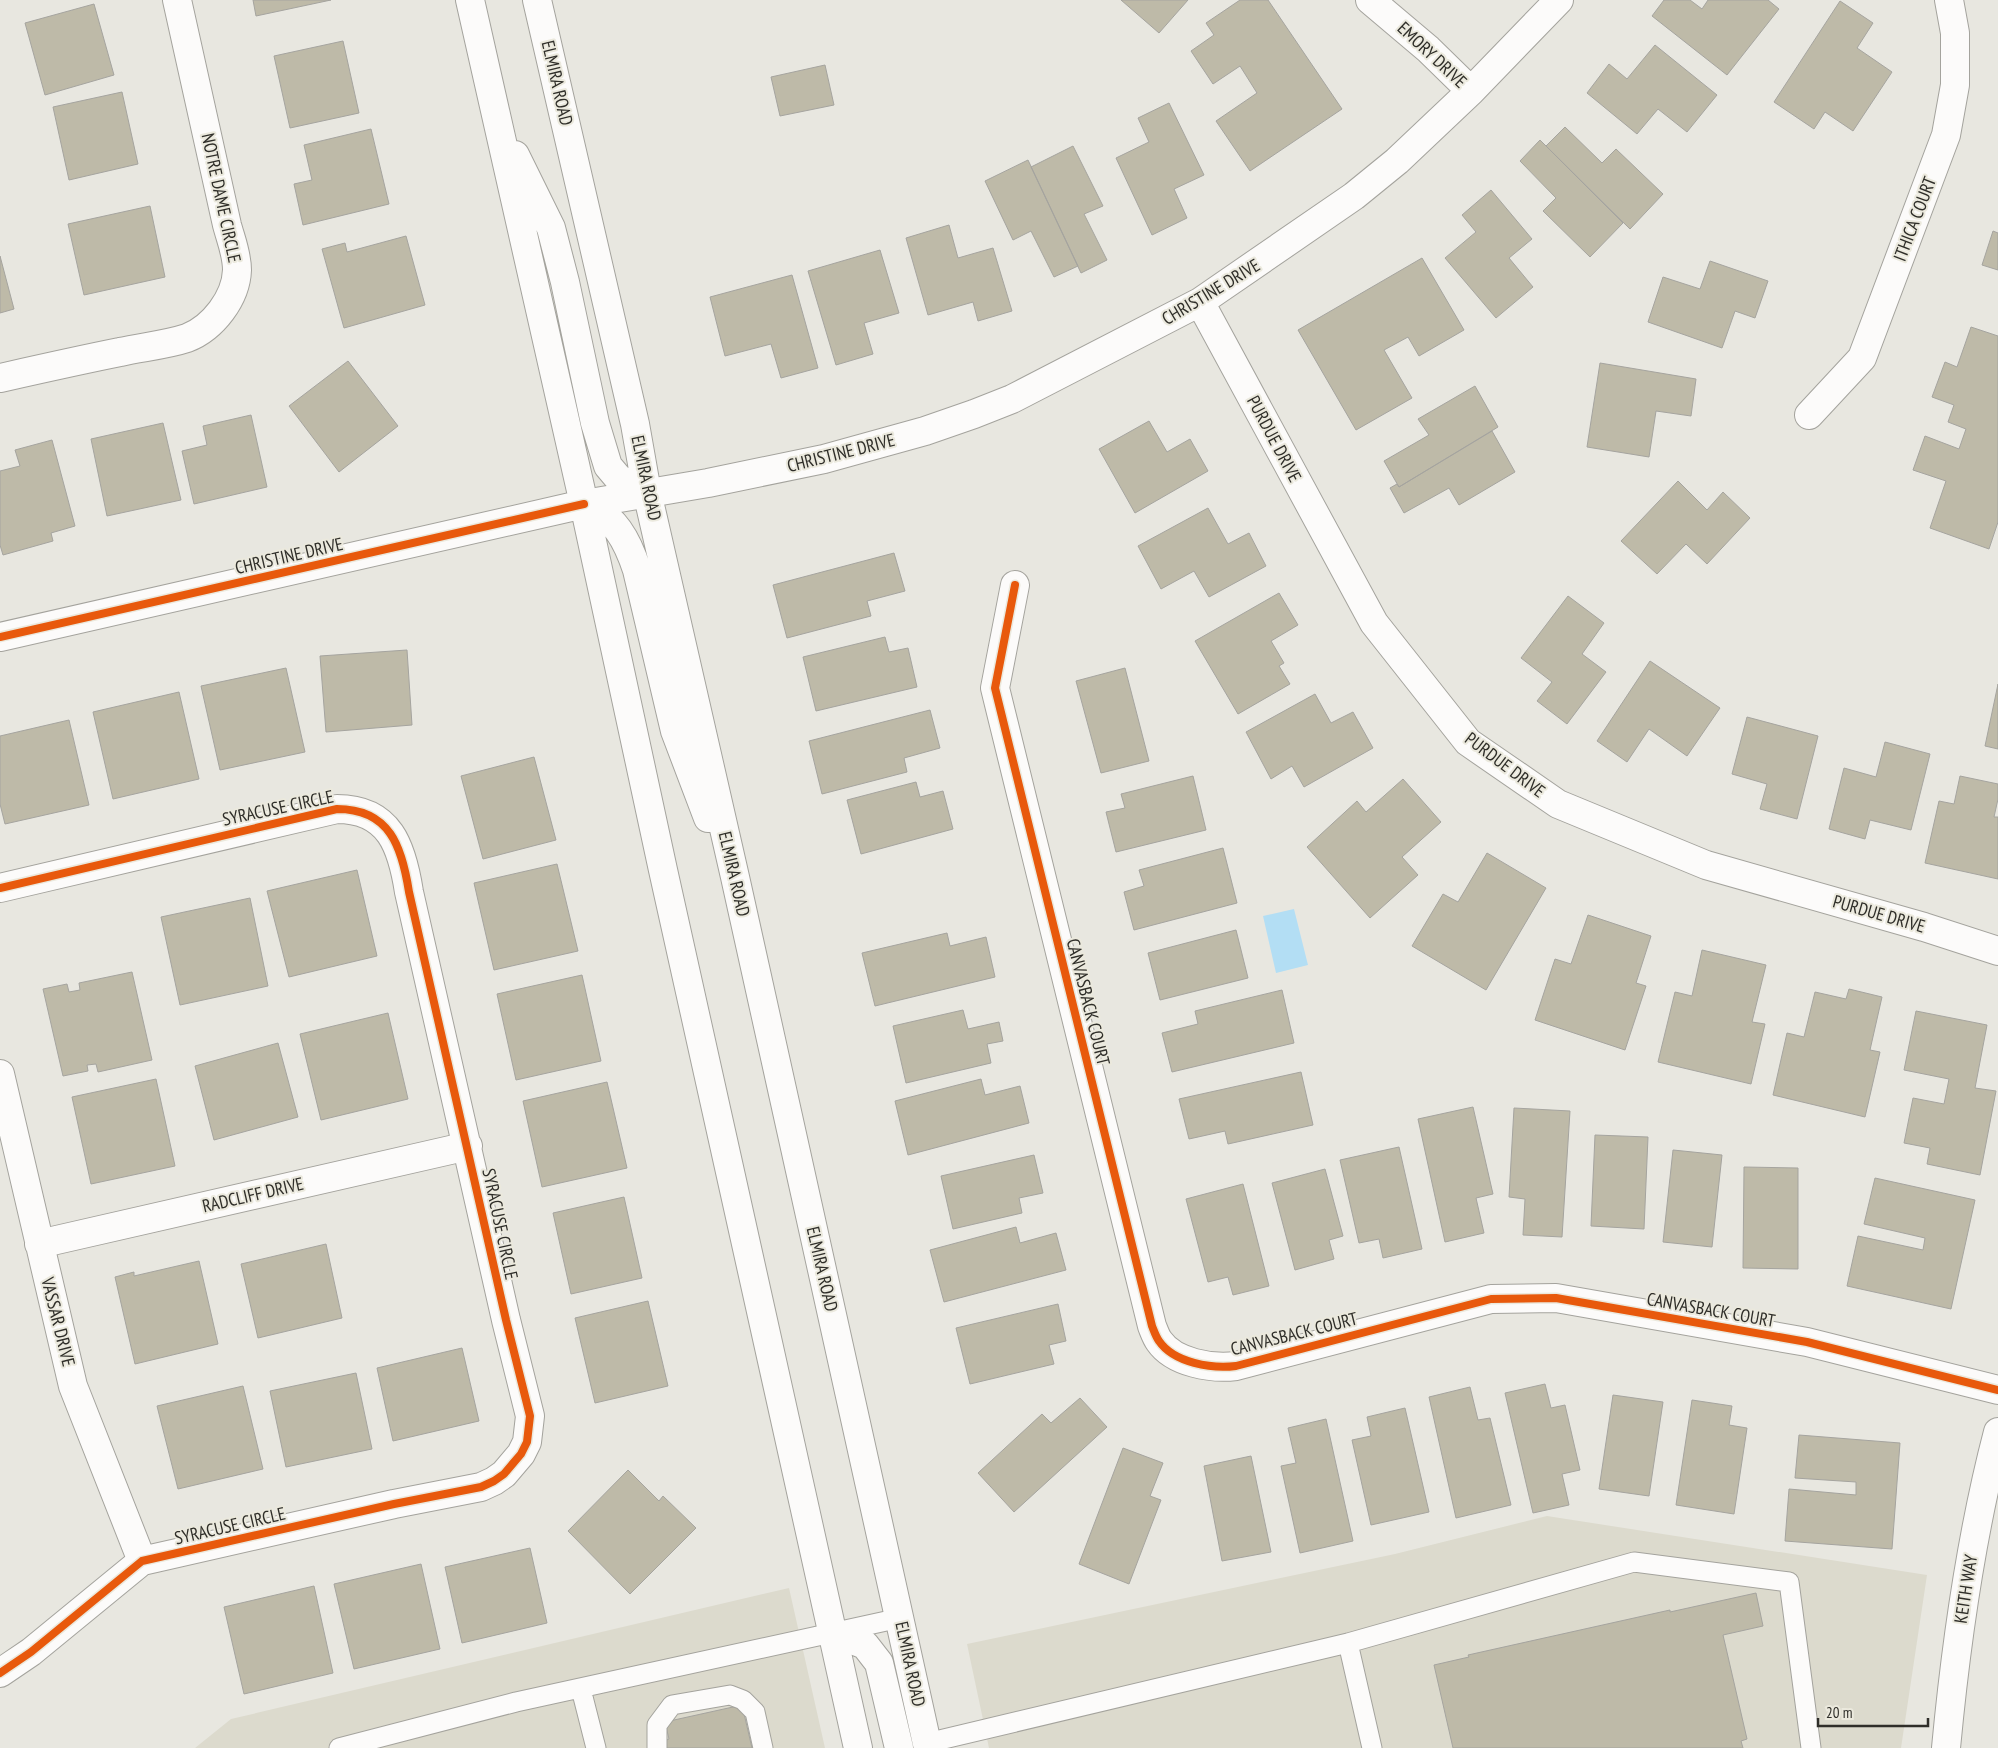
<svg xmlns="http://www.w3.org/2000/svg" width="1998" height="1748" viewBox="0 0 1998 1748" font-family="'PT Sans Narrow',sans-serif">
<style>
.built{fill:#dcdacd}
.water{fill:#b3def4}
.building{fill:#bebaa8;stroke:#a5a49f}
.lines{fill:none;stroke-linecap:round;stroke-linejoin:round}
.lane-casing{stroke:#a4a39d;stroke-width:21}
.street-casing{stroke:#a4a39d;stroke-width:30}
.secondary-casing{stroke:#a4a39d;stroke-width:30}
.lane{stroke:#fcfbfa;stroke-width:19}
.street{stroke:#fcfbfa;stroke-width:28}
.secondary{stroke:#fcfbfa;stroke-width:28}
.cycleway-casing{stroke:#ebe9dd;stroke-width:11}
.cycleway{stroke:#e8590c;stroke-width:8}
.labels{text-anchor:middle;stroke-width:4;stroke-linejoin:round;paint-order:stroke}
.street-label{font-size:18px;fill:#2f2e29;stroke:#ebe9dd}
</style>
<rect width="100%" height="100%" fill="#e8e7e0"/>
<!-- built -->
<path class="built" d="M1547,1516L1927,1575L1901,1748H989L967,1644L1395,1554Z
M789,1588L825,1748H195L231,1719Z"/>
<!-- water -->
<path class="water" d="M1294,909L1308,965L1276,973L1263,916Z"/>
<!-- building -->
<path class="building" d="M253,0H331L256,16Z
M1121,0H1188L1159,33Z
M1240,0H1268L1342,109L1250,171L1216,121L1257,93L1240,66L1213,84L1191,51L1214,35L1206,23Z
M1664,0H1690L1702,9L1708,0H1768L1779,9L1727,75L1652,16Z
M1840,1L1873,23L1857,48L1892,72L1853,131L1825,112L1814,129L1774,102Z
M94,4L114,75L45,95L25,23Z
M343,41L359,113L290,128L274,56Z
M1655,45L1717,95L1687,132L1658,109L1637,134L1587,93L1609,64L1627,79Z
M825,65L834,105L780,116L771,77Z
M122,92L138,164L69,180L53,107Z
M1169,103L1204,175L1174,189L1187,218L1152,235L1116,158L1149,142L1138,118Z
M1565,127L1602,163L1616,149L1663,194L1630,229L1546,146Z
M371,129L389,204L303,225L294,184L312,180L304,145Z
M1540,140L1623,223L1590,257L1543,211L1556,198L1520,161Z
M1073,146L1103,206L1084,214L1107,260L1081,273L1031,167Z
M1028,160L1078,266L1054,277L1031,231L1013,240L985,181Z
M1491,190L1532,239L1509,258L1533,287L1496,318L1445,258L1476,232L1462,215Z
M150,206L165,277L84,295L68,224Z
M949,225L958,258L993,248L1012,311L978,321L973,302L928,315L906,238Z
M1993,231L1998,233V270L1982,265Z
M406,236L425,305L344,328L322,249L345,243L347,252Z
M880,250L899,313L864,323L873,354L836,365L808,271Z
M0,256L14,309L0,313Z
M1422,258L1464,330L1419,356L1408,337L1384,350L1412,398L1356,430L1298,330Z
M1710,261L1768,281L1755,318L1735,311L1722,348L1648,322L1663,277L1700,289Z
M792,275L818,368L781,378L771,344L725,356L710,297Z
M1971,327L1998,336V522L1989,549L1930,528L1946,481L1913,470L1925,436L1959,449L1966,429L1948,422L1954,405L1932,397L1945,362L1957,367Z
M348,361L398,426L339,472L289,406Z
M1600,363L1696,379L1691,416L1656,411L1649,457L1587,447Z
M1475,386L1498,427L1399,487L1384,461L1429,435L1418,419Z
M251,415L267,487L194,504L182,451L207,445L203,426Z
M1149,421L1167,452L1190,439L1208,471L1135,513L1099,449Z
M163,423L181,500L107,516L91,439Z
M1492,431L1515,472L1459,505L1449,488L1404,513L1390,488L1397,484L1399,487Z
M52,440L75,526L51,533L53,541L3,555L0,545V471L20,466L15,450Z
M1678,481L1707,510L1723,492L1750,518L1707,564L1686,544L1657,574L1621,541Z
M1208,508L1228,544L1249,533L1266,566L1209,597L1194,571L1161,589L1138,546Z
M894,553L905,591L867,601L871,616L787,638L773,585Z
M1279,593L1298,625L1271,641L1284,663L1279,666L1290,684L1238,714L1195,641Z
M1568,596L1604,623L1582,654L1606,672L1567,724L1537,701L1552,682L1521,658Z
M885,637L889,652L908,648L917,687L816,711L803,657Z
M407,650L412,725L326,732L320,656Z
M1650,661L1720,708L1687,756L1649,729L1627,762L1597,741Z
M286,668L305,752L220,770L201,686Z
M1125,668L1149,761L1101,773L1076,681Z
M1998,684V749L1985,746Z
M179,692L199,779L113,799L93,712Z
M1315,694L1331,723L1353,712L1373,748L1304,787L1292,766L1271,779L1246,732Z
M930,710L940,748L904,758L907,772L822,794L809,741Z
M1747,717L1818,736L1797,819L1760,809L1767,784L1732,774Z
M69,720L89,805L5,824L0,804V736Z
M1885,742L1930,754L1911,830L1870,820L1865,839L1829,829L1844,768L1876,777Z
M534,757L556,840L483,859L461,776Z
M1193,776L1206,830L1116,852L1106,812L1125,808L1121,794Z
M1960,776L1998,784V799L1994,817H1998V879L1925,863L1939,801L1954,804Z
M1403,779L1441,822L1402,857L1418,875L1370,918L1307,847L1357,801L1366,812Z
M916,782L920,797L943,791L953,829L861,854L847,800Z
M1223,848L1237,903L1134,930L1124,892L1144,886L1139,870Z
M1487,853L1546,888L1486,990L1412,946L1443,894L1458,902Z
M557,864L578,951L494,970L474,883Z
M357,870L377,956L289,977L267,891Z
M250,898L268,986L180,1005L161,917Z
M1588,915L1651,936L1636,983L1646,986L1625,1050L1535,1020L1555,959L1571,964Z
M1236,930L1248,978L1160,1000L1148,953Z
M947,933L950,946L986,937L995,977L875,1006L862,953Z
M1702,950L1766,965L1752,1022L1765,1024L1751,1084L1658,1062L1675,992L1692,996Z
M132,972L152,1060L98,1072L96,1064L87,1065L88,1071L63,1076L43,989L67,984L69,992L80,990L79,983Z
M582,975L601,1061L516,1080L497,994Z
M1849,989L1882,997L1870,1050L1880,1052L1865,1117L1773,1095L1787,1033L1804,1037L1815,992L1846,999Z
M1282,990L1294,1043L1172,1072L1162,1033L1198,1024L1195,1011Z
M963,1010L968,1029L999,1022L1003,1041L987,1044L991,1063L906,1083L893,1026Z
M1916,1011L1987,1025L1975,1088L1996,1091L1980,1175L1927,1164L1930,1148L1904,1143L1913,1098L1944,1104L1949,1079L1904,1070Z
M388,1013L408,1099L321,1120L300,1034Z
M278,1043L298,1117L214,1140L195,1066Z
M1301,1072L1313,1125L1228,1144L1225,1131L1189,1139L1179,1099Z
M156,1079L175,1166L91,1184L72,1097Z
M981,1079L985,1095L1020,1086L1029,1123L908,1155L895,1101Z
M607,1082L627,1168L542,1187L523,1101Z
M1473,1107L1493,1194L1476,1198L1484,1233L1445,1242L1418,1119Z
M1514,1108L1570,1111L1562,1237L1523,1235L1525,1199L1509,1197Z
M1595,1135L1648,1137L1644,1229L1591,1226Z
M1399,1147L1422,1249L1383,1258L1379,1239L1359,1243L1340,1160Z
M1673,1150L1722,1155L1712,1247L1663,1242Z
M1034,1155L1043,1193L1019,1198L1022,1213L953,1229L941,1176Z
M1744,1167L1798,1168V1269L1743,1268Z
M1325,1169L1343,1236L1329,1240L1334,1259L1295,1270L1272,1183Z
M1875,1178L1975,1200L1951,1309L1847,1286L1858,1236L1923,1250L1925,1238L1864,1224Z
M1243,1184L1269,1286L1233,1295L1228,1277L1208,1282L1186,1199Z
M624,1197L642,1278L571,1294L553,1213Z
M1016,1227L1020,1243L1056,1233L1066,1270L944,1302L930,1250Z
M326,1244L342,1318L258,1338L241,1264Z
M199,1261L218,1344L135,1364L115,1277L134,1272V1276Z
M648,1301L668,1386L595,1403L575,1318Z
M1058,1304L1066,1341L1049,1345L1054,1364L970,1384L956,1328Z
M462,1348L479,1421L393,1441L377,1368Z
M356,1373L372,1449L286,1467L270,1391Z
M1545,1384L1551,1408L1565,1405L1580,1470L1562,1474L1569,1505L1533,1513L1505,1393Z
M243,1386L263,1469L178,1489L157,1406Z
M1470,1387L1478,1420L1490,1418L1511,1505L1456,1518L1429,1397Z
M1613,1395L1663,1402L1649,1496L1599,1489Z
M1080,1398L1107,1427L1014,1512L978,1473L1042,1414L1051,1423Z
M1692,1400L1732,1406L1729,1425L1747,1428L1734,1514L1676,1505Z
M1405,1408L1429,1512L1371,1525L1352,1440L1371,1436L1367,1417Z
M1326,1419L1353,1541L1300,1553L1281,1466L1296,1463L1288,1428Z
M1799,1435L1900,1443L1892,1549L1785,1541L1789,1489L1856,1495V1482L1795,1478Z
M1123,1448L1163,1463L1150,1496L1161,1500L1129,1584L1079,1564Z
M1251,1456L1271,1552L1222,1561L1204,1466Z
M628,1470L659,1501L663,1496L696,1528L630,1594L568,1531Z
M530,1548L547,1623L462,1643L445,1567Z
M421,1564L440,1649L354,1669L334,1584Z
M314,1586L333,1673L244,1694L224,1607Z
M1756,1593L1763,1626L1723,1635L1747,1739L1741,1741L1743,1748H1453L1434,1665L1469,1657L1468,1655L1670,1610V1612Z
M742,1705L752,1748H666L664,1741L669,1739L665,1722Z"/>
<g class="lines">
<defs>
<path id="lane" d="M1348,1643L1372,1748
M581,1689L596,1748
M927,1743L1348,1643L1634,1562L1789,1582L1811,1748
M339,1748L516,1702L900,1618
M657,1748V1725L672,1705L730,1695L743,1700L755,1712L763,1748"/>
<path id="street" d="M1370,0L1428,49L1471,91
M1200,302L1374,623L1468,742L1558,804L1706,865L1924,927L1998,951
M0,378C40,369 80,360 120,352C142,347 166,345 187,338C213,328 236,298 237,270C237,254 231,240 227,225L177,0
M1809,415L1862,358L1946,135L1955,85V33L1949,0
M584,504L708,483L824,459L925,431L974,414L1012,399L1200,302L1354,196L1397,161L1471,91L1559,0
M1015,585L995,688L1152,1326C1154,1331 1156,1337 1159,1341C1174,1363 1212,1369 1236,1366L1491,1299L1556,1298L1807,1342L1998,1390
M0,888L337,809C390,809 402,847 409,892L506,1320L530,1416L527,1442L521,1454L504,1474L494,1481L481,1487L394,1504L142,1561L31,1652L0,1673
M0,1074L73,1386L142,1561
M39,1244L468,1146
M1946,1748C1956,1642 1971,1535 1998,1432"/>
<path id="secondary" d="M470,0L584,504L663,870L858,1748
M537,0L635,424L647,492L735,877L928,1748
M515,155L551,228L565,282L595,423L608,466L619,479L647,492
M0,637L584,504C614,514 628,542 637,570L675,731L708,818
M833,1632L865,1645L879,1663L899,1748"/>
</defs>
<!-- lane casing -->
<use href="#lane" class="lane-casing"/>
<!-- street casing -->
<use href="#street" class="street-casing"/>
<!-- secondary casing -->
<use href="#secondary" class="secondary-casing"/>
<!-- lane -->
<use href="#lane" class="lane"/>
<!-- street -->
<use href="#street" class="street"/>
<!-- secondary -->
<use href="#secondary" class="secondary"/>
<defs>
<path id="cycleway" d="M1015,585L995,688L1152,1326C1154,1331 1156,1337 1159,1341C1174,1363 1212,1369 1236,1366L1491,1299L1556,1298L1807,1342L1998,1390
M0,637L584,504
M0,888L337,809C390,809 402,847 409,892L506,1320L530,1416L527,1442L521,1454L504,1474L494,1481L481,1487L394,1504L142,1561L31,1652L0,1673"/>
</defs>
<!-- cycleway casing -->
<use href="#cycleway" class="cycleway-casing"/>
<!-- cycleway -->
<use href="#cycleway" class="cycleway"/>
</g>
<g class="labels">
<!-- street labels -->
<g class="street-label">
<text transform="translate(1432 55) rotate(43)" y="6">EMORY DRIVE</text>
<text transform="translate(557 83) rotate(77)" y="6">ELMIRA ROAD</text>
<text transform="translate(221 198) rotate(78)" y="6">NOTRE DAME CIRCLE</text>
<text transform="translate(1915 219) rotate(-69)" y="6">ITHICA COURT</text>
<text transform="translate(1211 292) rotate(-31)" y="6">CHRISTINE DRIVE</text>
<text transform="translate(1274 439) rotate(62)" y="6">PURDUE DRIVE</text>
<text transform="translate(841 453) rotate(-14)" y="6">CHRISTINE DRIVE</text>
<text transform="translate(646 478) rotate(78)" y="6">ELMIRA ROAD</text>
<text transform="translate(289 556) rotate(-13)" y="6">CHRISTINE DRIVE</text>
<text transform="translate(1505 765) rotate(37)" y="6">PURDUE DRIVE</text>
<text transform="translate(278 808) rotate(-12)" y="6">SYRACUSE CIRCLE</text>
<text transform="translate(734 874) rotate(77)" y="6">ELMIRA ROAD</text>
<text transform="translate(1879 914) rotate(16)" y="6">PURDUE DRIVE</text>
<text transform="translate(1088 1002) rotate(76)" y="6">CANVASBACK COURT</text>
<text transform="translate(253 1195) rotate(-13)" y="6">RADCLIFF DRIVE</text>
<text transform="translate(500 1224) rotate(78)" y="6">SYRACUSE CIRCLE</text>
<text transform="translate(822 1269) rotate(77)" y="6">ELMIRA ROAD</text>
<text transform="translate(1711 1310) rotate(10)" y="6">CANVASBACK COURT</text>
<text transform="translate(58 1322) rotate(76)" y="6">VASSAR DRIVE</text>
<text transform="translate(1294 1334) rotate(-14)" y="6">CANVASBACK COURT</text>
<text transform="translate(230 1526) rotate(-13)" y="6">SYRACUSE CIRCLE</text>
<text transform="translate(1966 1589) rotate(-81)" y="6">KEITH WAY</text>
<text transform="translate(910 1664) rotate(78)" y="6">ELMIRA ROAD</text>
</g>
</g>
<!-- scale -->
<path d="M1818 1718v8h110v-8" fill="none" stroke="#2f2e29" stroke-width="2.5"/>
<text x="1826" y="1718" font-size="15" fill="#2f2e29" stroke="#ebe9dd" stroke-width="4" paint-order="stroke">20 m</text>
</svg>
